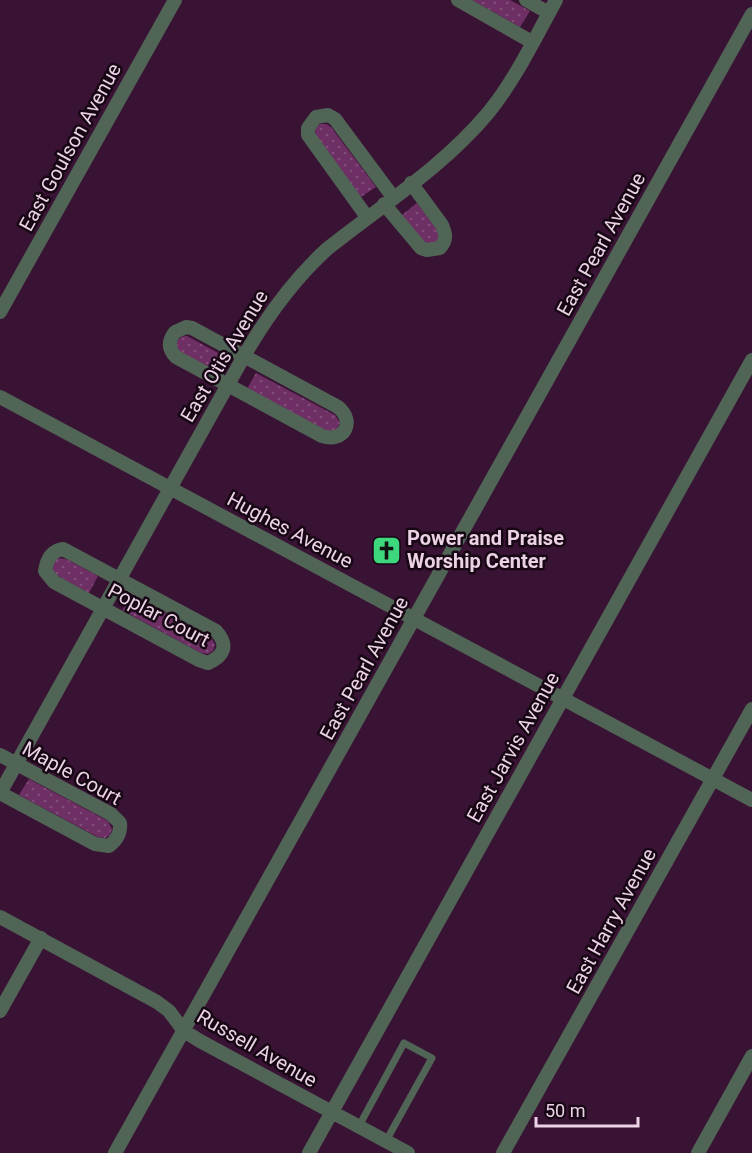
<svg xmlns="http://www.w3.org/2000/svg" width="752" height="1153" viewBox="0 0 752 1153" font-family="Roboto,sans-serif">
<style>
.grass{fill:url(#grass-dots)}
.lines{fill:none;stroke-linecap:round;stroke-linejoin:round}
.lane{stroke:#506556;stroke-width:7}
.street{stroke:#506556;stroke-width:14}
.labels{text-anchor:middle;stroke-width:5;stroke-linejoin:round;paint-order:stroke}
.street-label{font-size:20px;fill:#ebd2e5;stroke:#170714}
.poi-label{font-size:20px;font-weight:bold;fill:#ebd2e5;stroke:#170714;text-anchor:start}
</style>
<defs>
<pattern id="grass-dots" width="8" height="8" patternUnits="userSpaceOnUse" patternTransform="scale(1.5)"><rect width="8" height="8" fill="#6d2f64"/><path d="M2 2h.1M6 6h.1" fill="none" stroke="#824c7a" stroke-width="1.8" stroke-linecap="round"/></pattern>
</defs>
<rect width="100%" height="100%" fill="#391334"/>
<!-- grass -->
<path class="grass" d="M472,0H510L530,11L520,27Z
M320,124H326L331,127L376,187L361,197L316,138L315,129Z
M417,203L438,231V241L433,245L422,241L402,215Z
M187,336L222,355L214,371L180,353L176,347C177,340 179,336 187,336Z
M256,373L335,415L340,423L337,429L329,432L247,389Z
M57,558L66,559L98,576L89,593L56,575L52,569L53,563Z
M132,595L211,637L215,645L213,651L208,654L201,653L122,610Z
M29,779L108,821L112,829L110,835L105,838L98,837L19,795Z"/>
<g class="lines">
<!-- lane -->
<path class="lane" d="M359,1126L404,1043L432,1058L386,1141"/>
<!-- street -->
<path class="street" d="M458,0L532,42
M526,0L549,13
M384,204L421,248L427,250L440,248C447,240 446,234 442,225L411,183
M367,217L308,135V128L316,117L328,115L335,119L393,197
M0,312L175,0
M186,327L192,328L338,407C356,422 344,443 322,436L176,357C168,349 168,341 175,332Z
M0,397L752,800
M63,549L216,631C229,645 224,656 208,663L199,660L54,582L45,571C47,559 51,551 63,549Z
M0,755L111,814L120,823C121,833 117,840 109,846L95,844L0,793
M0,793L244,356C267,316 293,280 327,249C381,206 443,167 488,113C515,80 535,38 556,0
M0,917L157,1002L169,1011L184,1031L200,1041L408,1153
M0,1011L41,938
M115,1153L752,14
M309,1153L752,360
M503,1153L752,709
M698,1153L752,1056"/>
</g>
<!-- icons -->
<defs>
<symbol id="church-square" viewBox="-11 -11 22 22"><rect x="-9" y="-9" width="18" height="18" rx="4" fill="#3dd77e" stroke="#170714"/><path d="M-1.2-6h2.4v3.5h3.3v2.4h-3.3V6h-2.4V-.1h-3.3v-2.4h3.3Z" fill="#111"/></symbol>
</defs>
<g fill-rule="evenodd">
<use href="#church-square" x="370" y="534" width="33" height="33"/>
</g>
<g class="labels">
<!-- street labels -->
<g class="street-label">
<text transform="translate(70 147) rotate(-61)" y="7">East Goulson Avenue</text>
<text transform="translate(601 244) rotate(-61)" y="7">East Pearl Avenue</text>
<text transform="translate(224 356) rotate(-59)" y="7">East Otis Avenue</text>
<text transform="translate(290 530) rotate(28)" y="7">Hughes Avenue</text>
<text transform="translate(159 615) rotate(28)" y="7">Poplar Court</text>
<text transform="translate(364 668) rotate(-61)" y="7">East Pearl Avenue</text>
<text transform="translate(513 747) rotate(-61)" y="7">East Jarvis Avenue</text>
<text transform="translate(72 773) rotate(29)" y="7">Maple Court</text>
<text transform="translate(611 921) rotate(-61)" y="7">East Harry Avenue</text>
<text transform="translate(257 1048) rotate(30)" y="7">Russell Avenue</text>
</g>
<!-- poi labels -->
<g class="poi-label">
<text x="407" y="545">Power and Praise<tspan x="407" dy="23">Worship Center</tspan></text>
</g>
</g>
<!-- scale -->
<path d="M536 1117v9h102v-9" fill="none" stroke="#ebd2e5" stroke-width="3"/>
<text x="545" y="1117" font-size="18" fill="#ebd2e5" stroke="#170714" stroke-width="4.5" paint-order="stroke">50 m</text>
</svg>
